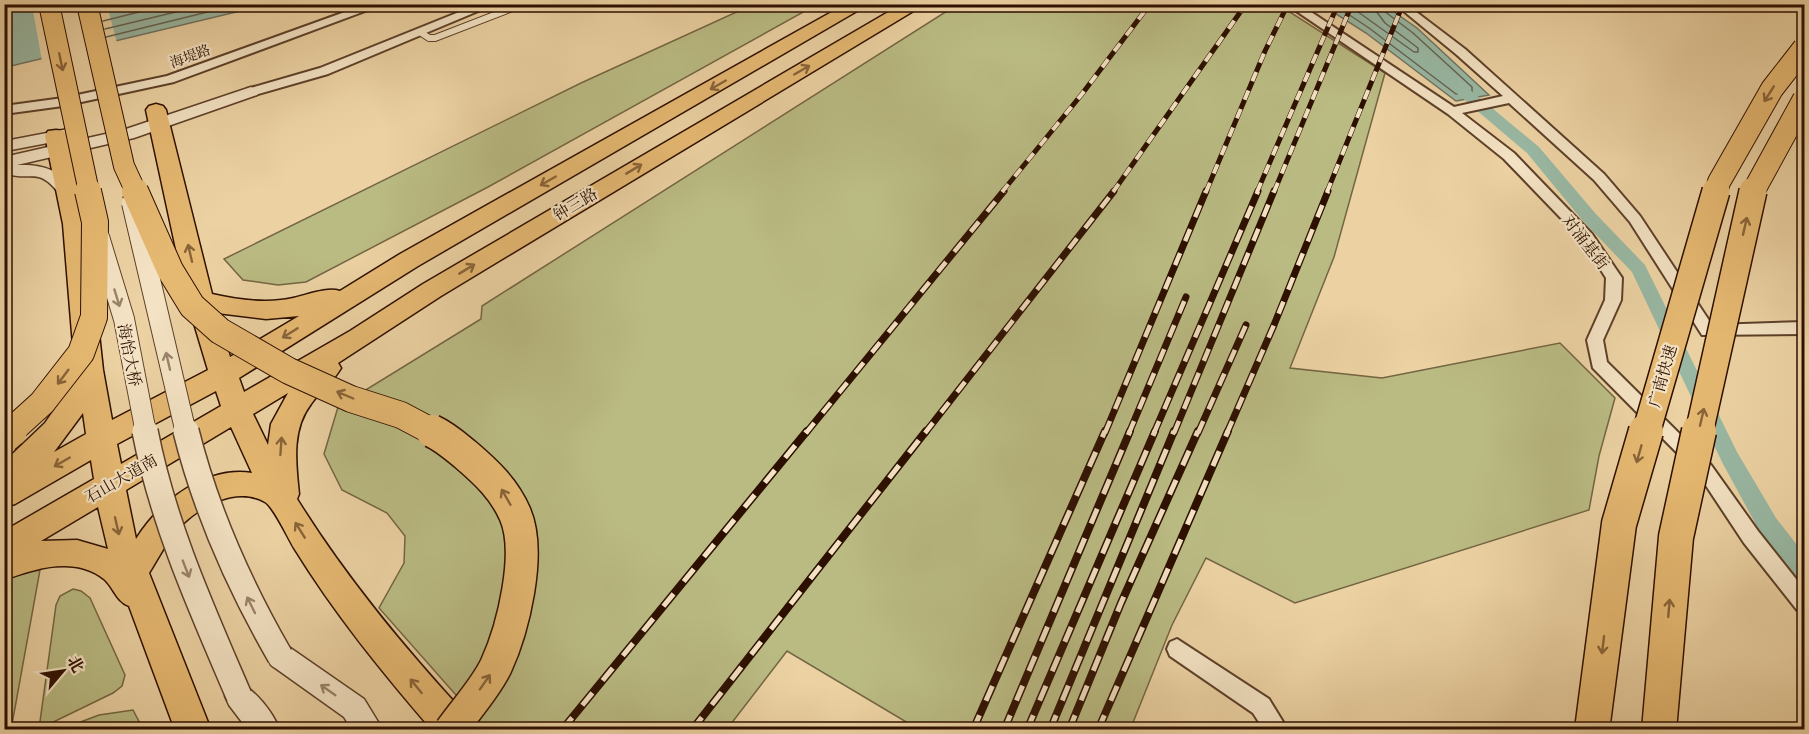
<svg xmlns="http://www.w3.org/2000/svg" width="1809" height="734" viewBox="0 0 1809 734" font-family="'IM FELL Great Primer','Noto Serif SC',serif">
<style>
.green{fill:#babb83;stroke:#746542;stroke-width:1.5}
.water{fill:#99b8a4;stroke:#6e7462;stroke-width:1.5}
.pier{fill:#ecd2a3}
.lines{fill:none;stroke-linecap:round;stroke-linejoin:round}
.shore{stroke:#636452;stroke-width:1.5}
.canal{fill:#99b8a4;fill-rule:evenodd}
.service-casing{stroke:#5d4029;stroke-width:8}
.minor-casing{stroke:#5d4029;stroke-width:4}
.tertiary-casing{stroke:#5d4029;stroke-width:3}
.primary-casing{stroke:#2d0f00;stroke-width:3}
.service{stroke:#f3e2c3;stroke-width:6}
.minor{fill:#f3e2c3;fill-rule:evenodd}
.tertiary{fill:#f3e2c3;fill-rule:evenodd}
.primary{fill:#e6b972;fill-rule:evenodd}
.rail-far2-casing{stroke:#2d0f00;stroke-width:5}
.rail-far1-casing{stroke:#2d0f00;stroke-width:7}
.rail-casing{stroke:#2d0f00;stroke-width:8}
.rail-far2{stroke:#f3e2c3;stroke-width:4;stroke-dasharray:10;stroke-linecap:butt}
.rail-far1{stroke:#f3e2c3;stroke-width:4.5;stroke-dasharray:13;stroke-linecap:butt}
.rail{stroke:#f3e2c3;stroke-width:5;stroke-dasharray:16;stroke-linecap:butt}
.tertiary-bridge-far1-casing{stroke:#5d4029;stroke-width:22;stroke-linecap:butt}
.tertiary-bridge-casing{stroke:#5d4029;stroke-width:28;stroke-linecap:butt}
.primary-bridge-far2-casing{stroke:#2d0f00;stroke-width:22;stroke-linecap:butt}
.primary-bridge-far1-casing{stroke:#2d0f00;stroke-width:28;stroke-linecap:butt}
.primary-bridge-casing{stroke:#2d0f00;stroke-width:35;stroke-linecap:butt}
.trunk-bridge-far2-casing{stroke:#2d0f00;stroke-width:24;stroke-linecap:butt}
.trunk-bridge-far1-casing{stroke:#2d0f00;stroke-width:30;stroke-linecap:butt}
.trunk-bridge-casing{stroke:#2d0f00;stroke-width:37;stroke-linecap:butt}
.tertiary-bridge-far1{stroke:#f3e2c3;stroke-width:20}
.tertiary-bridge{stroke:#f3e2c3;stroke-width:25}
.primary-bridge-far2{stroke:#e6b972;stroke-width:20}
.primary-bridge-far1{stroke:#e6b972;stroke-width:26}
.primary-bridge{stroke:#e6b972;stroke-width:32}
.trunk-bridge-far2{stroke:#e6b972;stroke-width:22}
.trunk-bridge-far1{stroke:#e6b972;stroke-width:27}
.trunk-bridge{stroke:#e6b972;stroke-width:34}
.oneway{stroke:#8a6439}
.oneway2{stroke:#9a836b}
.labels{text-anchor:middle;stroke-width:4.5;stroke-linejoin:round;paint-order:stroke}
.far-street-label{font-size:14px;fill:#2d0f00;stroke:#f3e2c3}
.street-label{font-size:16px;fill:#2d0f00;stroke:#f3e2c3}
</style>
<rect width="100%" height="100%" fill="#ecd2a3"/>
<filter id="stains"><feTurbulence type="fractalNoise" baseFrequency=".00333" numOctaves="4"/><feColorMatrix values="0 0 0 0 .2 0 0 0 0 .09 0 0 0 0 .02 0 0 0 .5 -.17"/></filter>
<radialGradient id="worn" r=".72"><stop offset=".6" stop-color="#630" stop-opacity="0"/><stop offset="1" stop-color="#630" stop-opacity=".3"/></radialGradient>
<!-- green -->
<path class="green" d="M754,4L816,5L488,187L306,282L278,285L243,280L224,259L581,83Z
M958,4L1279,5L1385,73L1334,257L1290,368L1382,378L1560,343L1615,398L1599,456L1589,510L1295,603L1206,558L1172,625L1130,730L918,729L787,651L727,729H486L379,608L404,563L405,536L387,513L342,490L324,454L338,407L481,319L482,306Z
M40,570L11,730L4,729V578Z
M73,589L81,591L90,598L125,675L122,686L113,693L39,729L56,605L60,596Z
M133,710L143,729H62L99,715Z"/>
<!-- water -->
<path class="water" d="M4,5H265L11,66L5,63Z
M1322,5H1384L1417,28L1489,95L1456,101L1366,33Z"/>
<!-- pier -->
<path class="pier" d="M32,5H107L117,43L42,61Z"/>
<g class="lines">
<!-- shore -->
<path class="shore" d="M1333,4L1369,28L1456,94L1472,92V87L1413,33L1384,11L1381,4
M1347,4L1414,52H1418V48L1385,23L1376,11L1374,4
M103,21L171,4
M105,29L209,4
M106,37L240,4"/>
<!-- canal -->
<path class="canal" d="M1452,78L1457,79L1539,147L1595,213L1645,265L1737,452L1776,518L1804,554V581L1796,578L1760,532L1722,462L1632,272L1583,221L1527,153L1447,85L1445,82Z"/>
<defs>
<path id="service" d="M420,32L429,38H435L523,4"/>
<path id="minor" d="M367,4H384L174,82L63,106L4,114V106L63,98L167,76Z
M479,4H495L328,74L251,96L245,92L247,89L320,68Z
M1286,4H1299L1454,107L1503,96L1457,55L1395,4H1464L1459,7L1415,11L1465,49L1604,174L1640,216L1712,325L1804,322V334L1702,335L1630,222L1594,180L1509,103L1462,113L1514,153L1592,234L1622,278L1621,300L1603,340L1607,362L1711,465L1758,531L1804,589V613L1797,610L1744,543L1699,475L1593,368L1587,340L1605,300L1606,278L1582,240L1504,159L1448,114Z
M1177,639L1269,699L1288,730H1264L1253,713L1170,656L1167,649L1170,642Z"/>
<path id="tertiary" d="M251,87L259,92L257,95L134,138L17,165C44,164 61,170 77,193L74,197H62C37,164 33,183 4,173V167L8,166L4,165V157L123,130Z
M73,128L81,133L79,137L11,150L4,148L5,141Z
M280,644L289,647L364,699L383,730H352L344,717L271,665L267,656L271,647Z
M239,683C256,690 273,713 280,730H248L229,705L225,696L229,687Z"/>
<path id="primary" d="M846,4H869L418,266L239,378L244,392L350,331L423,284L902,4H925L441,296L338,363L341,368C333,382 320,391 311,404C291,430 296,464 299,494L297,499C346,578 405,649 469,718L474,730H432C382,672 334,613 294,548C288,538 273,506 265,502C235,485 196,508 176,531C165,544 158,559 149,573L211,730H175L129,606C116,601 114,588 104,579C75,556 36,568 4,580V531L94,479L91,460L15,504L4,507V462L45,423L63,397L75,370L63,224L45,136L48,131L56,130L64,131L67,136L87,224L103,370L112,420L208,370L187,300L146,110L149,106L156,104L163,106L166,110L212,294C234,299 258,303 281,300C300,299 323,286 340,291L400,254ZM217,313L266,319L299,316L230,357ZM216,391L221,406L121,464L117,444ZM288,393L271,424L268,445L253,414ZM83,413L86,434L54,452ZM231,427L252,473C205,466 159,502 136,539L126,490ZM98,507L108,549L77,540L41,541Z"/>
</defs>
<!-- service casing -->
<use href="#service" class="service-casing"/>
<!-- minor casing -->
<use href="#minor" class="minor-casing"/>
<!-- tertiary casing -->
<use href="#tertiary" class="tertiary-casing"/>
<!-- primary casing -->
<use href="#primary" class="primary-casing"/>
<!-- service -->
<use href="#service" class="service"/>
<!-- minor -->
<use href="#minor" class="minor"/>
<!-- tertiary -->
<use href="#tertiary" class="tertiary"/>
<!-- primary -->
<use href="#primary" class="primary"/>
<defs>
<path id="rail-far2" d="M1002,192L1082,94L1150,4
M1113,192L1246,4
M1206,192L1265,51L1288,4
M1257,192L1338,4
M1274,192L1352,4
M1327,192L1403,4"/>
<path id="rail-far1" d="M806,433L1004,191
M925,433L1114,191
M1105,433L1206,191
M1129,433L1186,297
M1154,433L1258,191
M1174,433L1274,191
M1198,433L1246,325
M1227,433L1274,325L1328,191"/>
<path id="rail" d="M562,730L807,431
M692,730L926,431
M973,730L1105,431
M1004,730L1130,431
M1027,730L1155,431
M1050,730L1174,431
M1069,730L1121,603L1198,431
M1098,730L1228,431"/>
</defs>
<!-- rail-far2 casing -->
<use href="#rail-far2" class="rail-far2-casing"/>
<!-- rail-far1 casing -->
<use href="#rail-far1" class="rail-far1-casing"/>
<!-- rail casing -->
<use href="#rail" class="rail-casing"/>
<!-- rail-far2 -->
<use href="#rail-far2" class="rail-far2"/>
<!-- rail-far1 -->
<use href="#rail-far1" class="rail-far1"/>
<!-- rail -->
<use href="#rail" class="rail"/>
<defs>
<path id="tertiary-bridge-far1" d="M132,203L186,433
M99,237L124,319L146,433"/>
<path id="tertiary-bridge" d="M145,431C163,524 202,610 239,696
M186,431C206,511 239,585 280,656"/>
<path id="primary-bridge-far2" d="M49,4L89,192
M87,4L124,166L136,192"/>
<path id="primary-bridge-far1" d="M135,191L170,270L192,306L220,331L289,371L351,399L401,415L435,433
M9,433L42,403L81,353L94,317L95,222L88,191"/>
<path id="primary-bridge" d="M432,431C445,437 455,446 466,455C487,473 504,489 515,514C532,553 513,629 496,666C485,689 465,710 451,730
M4,437L11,431"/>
<path id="trunk-bridge-far2" d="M1716,192L1719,182L1772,89L1804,48
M1753,192L1804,99"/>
<path id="trunk-bridge-far1" d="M1646,433L1716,191
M1699,433L1753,191"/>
<path id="trunk-bridge" d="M1592,730L1619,524L1646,431
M1659,730L1676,537L1699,431"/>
</defs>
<!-- tertiary-bridge-far1 casing -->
<use href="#tertiary-bridge-far1" class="tertiary-bridge-far1-casing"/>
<!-- tertiary-bridge casing -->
<use href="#tertiary-bridge" class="tertiary-bridge-casing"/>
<!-- primary-bridge-far2 casing -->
<use href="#primary-bridge-far2" class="primary-bridge-far2-casing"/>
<!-- primary-bridge-far1 casing -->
<use href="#primary-bridge-far1" class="primary-bridge-far1-casing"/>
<!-- primary-bridge casing -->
<use href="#primary-bridge" class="primary-bridge-casing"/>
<!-- trunk-bridge-far2 casing -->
<use href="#trunk-bridge-far2" class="trunk-bridge-far2-casing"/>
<!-- trunk-bridge-far1 casing -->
<use href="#trunk-bridge-far1" class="trunk-bridge-far1-casing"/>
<!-- trunk-bridge casing -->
<use href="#trunk-bridge" class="trunk-bridge-casing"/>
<!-- tertiary-bridge-far1 -->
<use href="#tertiary-bridge-far1" class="tertiary-bridge-far1"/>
<!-- tertiary-bridge -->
<use href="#tertiary-bridge" class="tertiary-bridge"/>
<!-- primary-bridge-far2 -->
<use href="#primary-bridge-far2" class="primary-bridge-far2"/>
<!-- primary-bridge-far1 -->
<use href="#primary-bridge-far1" class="primary-bridge-far1"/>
<!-- primary-bridge -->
<use href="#primary-bridge" class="primary-bridge"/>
<!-- trunk-bridge-far2 -->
<use href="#trunk-bridge-far2" class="trunk-bridge-far2"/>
<!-- trunk-bridge-far1 -->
<use href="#trunk-bridge-far1" class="trunk-bridge-far1"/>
<!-- trunk-bridge -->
<use href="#trunk-bridge" class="trunk-bridge"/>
</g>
<!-- one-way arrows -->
<defs><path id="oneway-shaft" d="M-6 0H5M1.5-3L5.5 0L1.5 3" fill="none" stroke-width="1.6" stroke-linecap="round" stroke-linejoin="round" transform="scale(1.5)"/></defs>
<g class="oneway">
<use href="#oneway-shaft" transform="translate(61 62) rotate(78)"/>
<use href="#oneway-shaft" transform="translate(802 70) rotate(-30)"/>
<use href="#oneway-shaft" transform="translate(718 85) rotate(150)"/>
<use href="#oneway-shaft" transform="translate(1769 94) rotate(122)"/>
<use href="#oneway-shaft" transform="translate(634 169) rotate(-31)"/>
<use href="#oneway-shaft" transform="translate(548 181) rotate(150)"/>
<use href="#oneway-shaft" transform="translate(1745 226) rotate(-77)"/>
<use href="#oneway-shaft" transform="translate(190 253) rotate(-103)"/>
<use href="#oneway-shaft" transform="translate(467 269) rotate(-31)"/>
<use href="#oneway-shaft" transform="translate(290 333) rotate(148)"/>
<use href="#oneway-shaft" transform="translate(63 377) rotate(127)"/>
<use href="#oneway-shaft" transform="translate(345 395) rotate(-157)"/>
<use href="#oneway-shaft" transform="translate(1702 417) rotate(-77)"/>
<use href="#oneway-shaft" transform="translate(281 446) rotate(-86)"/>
<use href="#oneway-shaft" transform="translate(1639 454) rotate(106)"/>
<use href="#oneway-shaft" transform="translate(62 462) rotate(150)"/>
<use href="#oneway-shaft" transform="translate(506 497) rotate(-120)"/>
<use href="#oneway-shaft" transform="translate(117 526) rotate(77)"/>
<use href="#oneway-shaft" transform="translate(300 530) rotate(-122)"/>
<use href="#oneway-shaft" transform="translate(1669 608) rotate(-85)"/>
<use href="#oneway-shaft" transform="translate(1603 645) rotate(97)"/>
<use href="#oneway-shaft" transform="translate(485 682) rotate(-55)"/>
<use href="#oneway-shaft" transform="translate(416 686) rotate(-129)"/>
</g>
<g class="oneway2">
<use href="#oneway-shaft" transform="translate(117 298) rotate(73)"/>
<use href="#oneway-shaft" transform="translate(168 361) rotate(-103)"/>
<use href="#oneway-shaft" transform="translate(186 569) rotate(69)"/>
<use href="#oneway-shaft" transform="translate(251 605) rotate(-116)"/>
<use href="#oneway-shaft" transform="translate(328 690) rotate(-145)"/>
</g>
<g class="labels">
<!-- far-street labels -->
<g class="far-street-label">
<text transform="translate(190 56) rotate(-20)" y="5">海堤路</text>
</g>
<!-- street labels -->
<g class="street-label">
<text transform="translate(575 204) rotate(-31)" y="6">钟三路</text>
<text transform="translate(1586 242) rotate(52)" y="6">对涌基街</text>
<text transform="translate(130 355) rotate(79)" y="6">海怡大桥</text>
<text transform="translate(1662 376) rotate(-74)" y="6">广南快速</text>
<text transform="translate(121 478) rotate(-30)" y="6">石山大道南</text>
</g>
</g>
<!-- margin -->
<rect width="1809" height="734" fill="none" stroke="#ecd2a3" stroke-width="24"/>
<rect x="6" y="6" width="1797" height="722" fill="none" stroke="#2d0f00" stroke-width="3"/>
<rect x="12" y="12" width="1785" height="710" fill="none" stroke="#2d0f00" stroke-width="1.5"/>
<!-- north arrow -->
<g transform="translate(63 671) rotate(61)" stroke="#f3e2c3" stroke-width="4.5" paint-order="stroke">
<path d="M0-4.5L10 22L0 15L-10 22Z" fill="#2d0f00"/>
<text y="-9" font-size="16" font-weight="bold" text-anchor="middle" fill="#2d0f00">北</text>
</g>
<rect width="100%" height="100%" filter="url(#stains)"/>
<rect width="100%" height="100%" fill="url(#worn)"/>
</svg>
